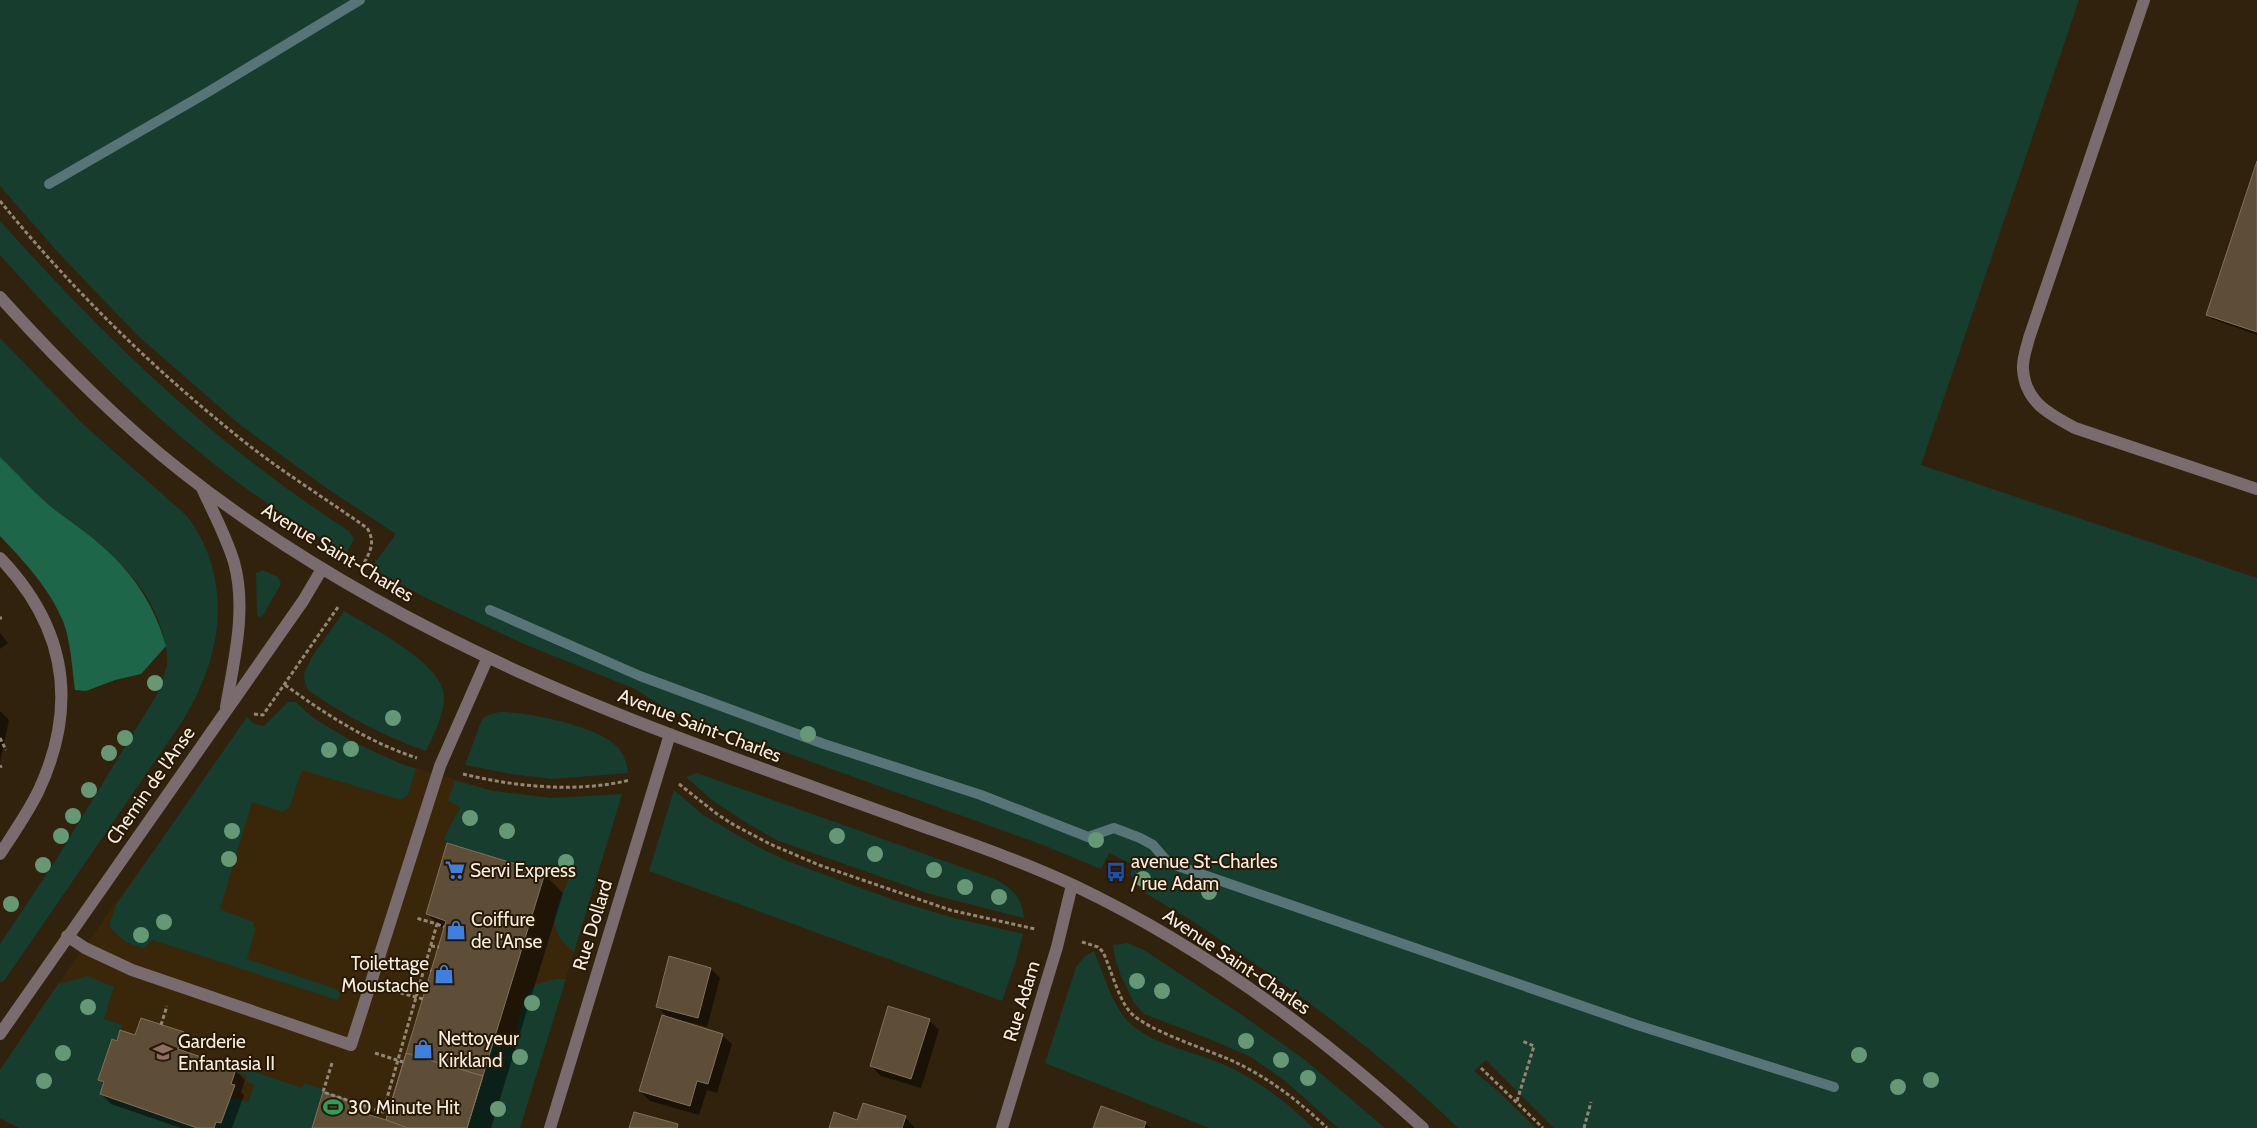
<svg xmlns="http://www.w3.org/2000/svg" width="2257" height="1128" viewBox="0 0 2257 1128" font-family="Cabin,sans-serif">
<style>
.built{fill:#3a270a}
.green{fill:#163d2d}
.forest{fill:#1d664a}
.shadow{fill:#0007}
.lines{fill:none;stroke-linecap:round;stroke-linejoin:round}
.stream{stroke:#577576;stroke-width:10}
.building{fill:#5e4d37;stroke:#827159}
.path{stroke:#938675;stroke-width:3;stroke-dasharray:4 2.5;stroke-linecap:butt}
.minor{stroke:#7a6b6e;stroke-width:12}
.tree{fill:#679876}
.labels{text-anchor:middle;stroke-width:4;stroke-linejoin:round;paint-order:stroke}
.street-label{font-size:19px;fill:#f6ecdf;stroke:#271904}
.poi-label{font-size:19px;fill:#f6ecdf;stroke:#271904;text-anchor:start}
</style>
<rect width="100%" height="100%" fill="#31220d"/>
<!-- built -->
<path class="built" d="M288,702H296L312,717L351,741L399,763L494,791L552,798L622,794L520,1128H19L5,1122L0,1118V1070L43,1005L236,735L261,738Z"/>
<!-- green -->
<path class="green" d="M0,0H2079L1921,465L2257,578V1128H1554L1486,1060L1474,1071L1499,1092L1536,1128H1458C1379,1051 1289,986 1197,924C1179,912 1158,902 1139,889L1143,884L1130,875L1134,865L1109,853L1101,869L1043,845L670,711L635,689L524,644L428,599L371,568L396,534L325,487L239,424L136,334L55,249L0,186Z
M0,221C105,338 216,446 349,531L354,539L346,554C313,533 279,512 247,489C156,423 75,339 0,255Z
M0,338L84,425L187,516C223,563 226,624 204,678C199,692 191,706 184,719L4,981L0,982V944L54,863L159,691C161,682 165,673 167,665C168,653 165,642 162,631C145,573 98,546 55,510C35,494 18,474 0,457Z
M263,570L278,577L281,584L262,617L257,616L256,573Z
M344,611C371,628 443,663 444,696C444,716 434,734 426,751C383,736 346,716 309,691C306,686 304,682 304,676C306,660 335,626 344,611Z
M288,702H296L312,717L351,741L399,763L416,769L408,795L401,800L302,770L289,808L283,812L252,802L220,909L253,922L255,930L247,959L336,989L341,995L337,1000L153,940L144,948C129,945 118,938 109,926L116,905L247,717L254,724L264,726Z
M499,712C526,711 593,726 613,743C623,751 627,761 628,773L552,779L511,774L465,765L482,719L488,715Z
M697,773L995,879C1012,888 1022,897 1024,918L930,894L776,840L742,820L712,800L686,777Z
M455,781L494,791L552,798L622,794L574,952C539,924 559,906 571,873L548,864L545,873L447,843L444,838L460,807L448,801Z
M674,790L703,815L762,849L790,862L894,900L954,918L1023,934L1016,961L1002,1001L649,871Z
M1128,943L1144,950L1242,1015L1305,1060L1385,1128H1338L1284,1080L1251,1057L1207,1038L1144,1014L1134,1003L1121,976L1115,958L1113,945Z
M1094,951C1103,972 1114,1011 1132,1025C1158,1047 1197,1052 1227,1066C1259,1081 1288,1103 1313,1128H1209L1045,1063L1076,967L1085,956Z
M88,976L114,987L104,1019L122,1025L117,1041L98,1080L104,1082L100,1094L197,1128H19L0,1118V1070L58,984Z
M557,979H566L520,1128H467L496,1034L516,1039C518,1024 520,1001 531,989C537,982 548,981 557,979Z
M237,1066L302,1088L304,1083L323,1089L312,1128H214L216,1122L221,1123L230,1097L248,1102L254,1085L246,1081L247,1076L235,1072Z"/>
<!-- forest -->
<path class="forest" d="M0,457C18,474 35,494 55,510C65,518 76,525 86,533C126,564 152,597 166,646L141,674L115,680L86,691L75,690C72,668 71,642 63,621C49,588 24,561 0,536Z"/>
<!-- shadow -->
<path class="shadow" d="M2257,165V335L2212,319L2207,315Z
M0,633L8,643L0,649Z
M0,711L9,720L0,762Z
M544,874L563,893L491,1128H313L368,1108L380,1119L386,1122L445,931L427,914Z
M711,969L720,978L707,1027L685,1021L684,1023L722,1035L732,1044L717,1093L707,1090L699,1115L650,1101L640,1091L669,1019L657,1006Z
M929,1020L939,1030L921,1088L881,1076L871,1066Z
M183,1033L193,1043L189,1054L235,1070L245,1080L241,1092L244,1095L232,1128H181L111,1104L101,1094L104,1085L100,1080L118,1043L136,1037Z
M864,1104L906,1118L915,1128H830L858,1121Z
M1101,1108L1146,1123L1150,1128H1094Z"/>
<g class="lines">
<!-- stream -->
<path class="stream" d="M49,184L208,92L360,0
M490,610L640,676L824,744L981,795L1088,837L1114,828L1140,838L1153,845L1165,859L1175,865L1637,1025L1834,1087"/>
</g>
<!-- building -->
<path class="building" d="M2257,161V332L2206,315Z
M447,843L545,873L467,1128H312L323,1092L369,1107L367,1114L386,1120L446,921L426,914Z
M669,956L711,968L698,1018L656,1007Z
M888,1006L930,1019L911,1079L870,1066Z
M662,1015L723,1034L708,1084L697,1081L690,1106L639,1091Z
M141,1018L184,1032L178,1049L236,1069L231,1084L235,1085L221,1123L216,1122L214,1128H197L100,1094L104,1082L98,1080L112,1039L117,1041L120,1030L135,1035Z
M406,1053L483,1076L467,1128H408L386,1120Z
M863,1103L906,1116L902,1128H829L834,1112L857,1120Z
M1101,1106L1146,1122L1144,1128H1093Z
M634,1112L678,1124L677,1128H629Z"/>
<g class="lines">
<!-- path -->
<path class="path" d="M0,201C69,286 146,362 231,431C274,467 322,496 367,528C376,542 370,552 363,565
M0,618H2
M285,685C327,715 368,742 417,758
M254,714L263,715L338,607
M0,738L6,750
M0,767L2,766
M463,774C516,787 577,793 630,780
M679,784L717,814L734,825L770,844L819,865L950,910L1035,929
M437,924L444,927
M1082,942L1098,947L1103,952C1111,969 1118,998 1130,1012C1147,1031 1210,1050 1237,1063C1270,1079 1300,1102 1327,1128
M431,946L439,947
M424,969L431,971
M394,991L423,999
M161,1025L167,1006
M375,1053L403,1062
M332,1063L323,1092L383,1112L437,924L416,918
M1481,1068L1543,1128
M1517,1101L1534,1046L1522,1041
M1584,1128L1591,1102"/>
<!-- minor -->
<path class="minor" d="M2144,0L2029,338C2027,347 2022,359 2023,369C2025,402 2049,414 2075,428L2257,489
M0,297C56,359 115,419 181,471C286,554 404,620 526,675C646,729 770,771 894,816C954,838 1015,858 1073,885C1202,946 1318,1032 1423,1128
M202,488C213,512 226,536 234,562C247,609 234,660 226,707
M0,558C66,627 79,705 38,792C27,814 13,834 0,854
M67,936L85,948L132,970L351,1045L440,766L488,657
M0,1034L303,601L322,569
M550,1128L670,734
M1002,1128L1057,947L1072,885"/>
</g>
<!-- trees -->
<g class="tree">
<circle cx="155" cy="683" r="8"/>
<circle cx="393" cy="718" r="8"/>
<circle cx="808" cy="734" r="8"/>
<circle cx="125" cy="738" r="8"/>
<circle cx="351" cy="749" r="8"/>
<circle cx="329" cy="750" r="8"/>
<circle cx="109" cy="753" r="8"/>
<circle cx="89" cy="790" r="8"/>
<circle cx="73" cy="816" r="8"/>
<circle cx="470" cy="818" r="8"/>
<circle cx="232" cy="831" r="8"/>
<circle cx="507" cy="831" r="8"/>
<circle cx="61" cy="836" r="8"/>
<circle cx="837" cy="836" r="8"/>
<circle cx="1096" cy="840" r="8"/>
<circle cx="875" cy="854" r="8"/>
<circle cx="229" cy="859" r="8"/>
<circle cx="566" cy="862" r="8"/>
<circle cx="43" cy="865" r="8"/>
<circle cx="934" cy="870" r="8"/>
<circle cx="1143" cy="879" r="8"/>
<circle cx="965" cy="887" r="8"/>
<circle cx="1209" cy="892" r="8"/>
<circle cx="999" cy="897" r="8"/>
<circle cx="11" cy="904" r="8"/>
<circle cx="164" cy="922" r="8"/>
<circle cx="141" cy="935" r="8"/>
<circle cx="1137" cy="981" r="8"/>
<circle cx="1162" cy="991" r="8"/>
<circle cx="532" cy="1003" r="8"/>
<circle cx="88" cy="1007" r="8"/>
<circle cx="1246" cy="1041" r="8"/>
<circle cx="63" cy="1053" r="8"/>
<circle cx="1859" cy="1055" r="8"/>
<circle cx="520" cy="1057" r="8"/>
<circle cx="1281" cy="1060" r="8"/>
<circle cx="1308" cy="1078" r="8"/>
<circle cx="1931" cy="1080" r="8"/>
<circle cx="44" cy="1081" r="8"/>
<circle cx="1898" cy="1087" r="8"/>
<circle cx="498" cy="1109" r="8"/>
</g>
<!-- icons -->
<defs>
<symbol id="supermarket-bare" viewBox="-9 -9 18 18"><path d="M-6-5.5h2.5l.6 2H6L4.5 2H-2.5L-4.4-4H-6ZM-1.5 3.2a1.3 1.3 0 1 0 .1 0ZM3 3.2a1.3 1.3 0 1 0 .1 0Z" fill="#3f7fe0" stroke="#271904" stroke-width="2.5" paint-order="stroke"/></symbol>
<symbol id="bus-bare" viewBox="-9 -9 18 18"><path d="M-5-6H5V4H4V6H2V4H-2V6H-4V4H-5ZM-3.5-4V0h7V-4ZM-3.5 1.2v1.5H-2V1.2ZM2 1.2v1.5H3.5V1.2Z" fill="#1a4fb4" stroke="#271904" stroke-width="2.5" paint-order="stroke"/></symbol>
<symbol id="shop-bare" viewBox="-9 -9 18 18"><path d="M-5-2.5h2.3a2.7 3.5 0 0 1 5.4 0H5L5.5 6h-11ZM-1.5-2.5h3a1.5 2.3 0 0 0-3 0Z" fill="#3f7fe0" stroke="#271904" stroke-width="2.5" paint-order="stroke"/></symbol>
<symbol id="school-bare" viewBox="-9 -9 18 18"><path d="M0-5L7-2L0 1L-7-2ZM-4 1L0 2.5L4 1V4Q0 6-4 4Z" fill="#8d6e63" stroke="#271904" stroke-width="2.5" paint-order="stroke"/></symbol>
<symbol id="stadium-bare" viewBox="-9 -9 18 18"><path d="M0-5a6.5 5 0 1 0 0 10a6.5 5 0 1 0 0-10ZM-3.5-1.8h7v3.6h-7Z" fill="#2e9e5b" stroke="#271904" stroke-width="2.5" paint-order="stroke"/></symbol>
</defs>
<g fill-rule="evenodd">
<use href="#supermarket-bare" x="441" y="856" width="28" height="28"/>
<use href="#bus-bare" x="1102" y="858" width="28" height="28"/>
<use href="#shop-bare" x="442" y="916" width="28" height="28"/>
<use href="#shop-bare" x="430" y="960" width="28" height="28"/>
<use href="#shop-bare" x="409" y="1035" width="28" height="28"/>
<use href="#school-bare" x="149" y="1038" width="28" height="28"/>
<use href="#stadium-bare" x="319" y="1093" width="28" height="28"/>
</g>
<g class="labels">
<!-- street labels -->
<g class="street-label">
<text transform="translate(338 552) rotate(31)" y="7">Avenue Saint-Charles</text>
<text transform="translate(700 725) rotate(21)" y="7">Avenue Saint-Charles</text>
<text transform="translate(150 785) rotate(-55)" y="7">Chemin de l'Anse</text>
<text transform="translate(592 925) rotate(-73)" y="7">Rue Dollard</text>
<text transform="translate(1237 961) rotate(34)" y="7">Avenue Saint-Charles</text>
<text transform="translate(1021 1001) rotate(-73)" y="7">Rue Adam</text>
</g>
<!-- poi labels -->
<g class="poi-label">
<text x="1131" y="868">avenue St-Charles<tspan x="1131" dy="22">/ rue Adam</tspan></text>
<text x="470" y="877">Servi Express</text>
<text x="471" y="926">Coiffure<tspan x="471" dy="22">de l'Anse</tspan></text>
<text x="429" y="970" text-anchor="end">Toilettage<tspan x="429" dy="22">Moustache</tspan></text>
<text x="438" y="1045">Nettoyeur<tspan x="438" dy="22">Kirkland</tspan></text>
<text x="178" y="1048">Garderie<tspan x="178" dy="22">Enfantasia II</tspan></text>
<text x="348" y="1114">30 Minute Hit</text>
</g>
</g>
</svg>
